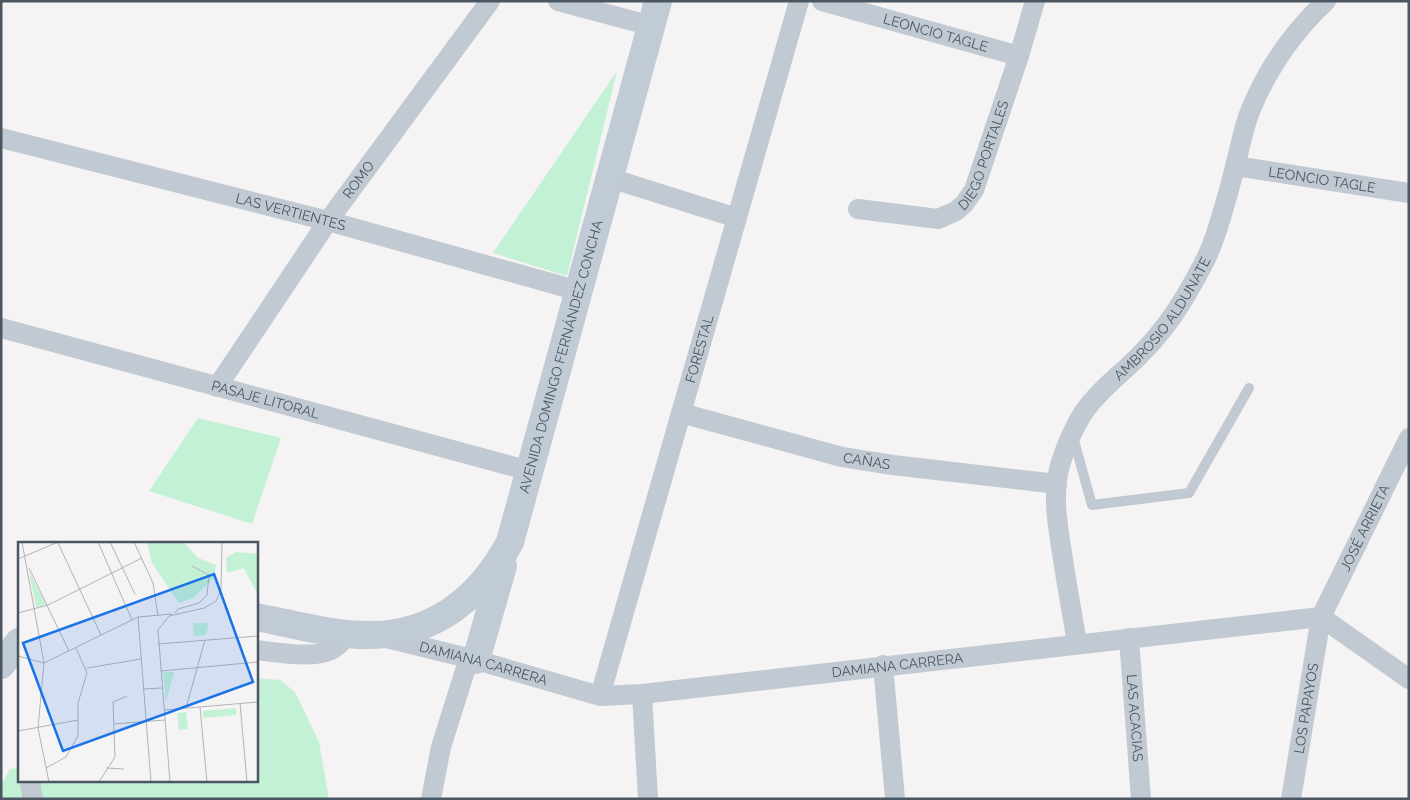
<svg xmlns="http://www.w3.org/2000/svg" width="1410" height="800" viewBox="0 0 1410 800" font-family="Raleway,sans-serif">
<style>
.green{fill:#c3f1d5}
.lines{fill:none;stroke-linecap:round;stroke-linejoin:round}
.service{stroke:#c1cad2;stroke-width:10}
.minor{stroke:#c1cad2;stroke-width:20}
.secondary{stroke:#c1cbd6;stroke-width:28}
.labels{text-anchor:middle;stroke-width:4;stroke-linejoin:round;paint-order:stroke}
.street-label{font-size:14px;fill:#4a5661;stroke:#fff}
.inset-road{fill:none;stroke:#b1b4b9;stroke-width:1}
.view{fill:#1a73e8;fill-opacity:0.15;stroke:#1a73e8;stroke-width:2.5}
.inset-edge{fill:none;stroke:#4a5661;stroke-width:2.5}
</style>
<rect width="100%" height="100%" fill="#f5f3f3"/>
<!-- green -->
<path class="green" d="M617,71L567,276L493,253Z
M198,418L281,438L252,524L149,491Z
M256,678L280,680L295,692L319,742L329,799H1V786L10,769L19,768V781H256Z"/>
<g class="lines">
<!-- service -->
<path class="service" d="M1073,437L1092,505L1189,493L1249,388"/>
<!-- minor -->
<g class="minor">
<path d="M558,1L652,26"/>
<path id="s1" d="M822,1L1019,56"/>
<path id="s2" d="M1,138L328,221L579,291"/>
<path id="s3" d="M1235,166L1409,193"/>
<path d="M610,178L737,218"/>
<path id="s4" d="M858,209L938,219L956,211L964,204L974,190L1019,56L1035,1"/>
<path id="s5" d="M1,328L530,471"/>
<path id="s6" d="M217,387L328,221L490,1"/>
<path id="s7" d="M681,413L842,457L893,465L1057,484"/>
<path id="s8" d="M382,637L476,660L600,696L642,694L1321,617L1409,679"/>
<path id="s9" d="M1129,638L1141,799"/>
<path id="s10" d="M1077,644C1073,618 1068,592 1064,566C1059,532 1051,498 1060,465C1066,446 1073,429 1083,413C1098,391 1120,375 1139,356C1155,340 1171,320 1183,300C1193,283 1204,265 1211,247C1221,222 1228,193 1235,167C1240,148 1243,128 1251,109C1268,68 1293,32 1326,1"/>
<path d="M256,650C276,652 322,661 337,646C341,643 344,638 347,634"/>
<path d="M883,665L895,799"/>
<path d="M642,694L648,799"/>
<path id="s11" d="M600,696L799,1"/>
<path d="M32,781L30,784L33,799"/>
<path d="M431,799L441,747L469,658"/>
<path id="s12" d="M1291,799L1321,617L1409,438"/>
</g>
<!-- secondary -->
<g class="secondary">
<path id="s13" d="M256,617C292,624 336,636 372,635C436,634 481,596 510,542L658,1"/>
<path d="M476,660L503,566"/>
<path d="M1,665L19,642"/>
</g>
</g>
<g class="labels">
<!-- street labels -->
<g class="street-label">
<text dy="5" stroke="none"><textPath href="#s1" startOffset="118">LEONCIO TAGLE</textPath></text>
<text dy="5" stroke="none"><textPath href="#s4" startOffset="164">DIEGO PORTALES</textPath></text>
<text dy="5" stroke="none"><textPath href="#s6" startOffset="251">ROMO</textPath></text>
<text dy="5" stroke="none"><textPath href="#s3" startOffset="88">LEONCIO TAGLE</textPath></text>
<text dy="5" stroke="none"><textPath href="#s2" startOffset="299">LAS VERTIENTES</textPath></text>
<text dy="5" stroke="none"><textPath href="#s10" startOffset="362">AMBROSIO ALDUNATE</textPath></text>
<text dy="5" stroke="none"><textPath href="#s11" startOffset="361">FORESTAL</textPath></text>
<text dy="5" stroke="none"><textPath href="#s13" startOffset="485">AVENIDA DOMINGO FERNÁNDEZ CONCHA</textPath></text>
<text dy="5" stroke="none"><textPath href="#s5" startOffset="274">PASAJE LITORAL</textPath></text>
<text dy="5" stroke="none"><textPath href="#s7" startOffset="192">CAÑAS</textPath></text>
<text dy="5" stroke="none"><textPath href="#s12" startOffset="284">JOSÉ ARRIETA</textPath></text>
<text dy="5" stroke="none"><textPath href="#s8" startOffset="105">DAMIANA CARRERA</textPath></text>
<text dy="5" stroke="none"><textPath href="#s8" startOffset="525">DAMIANA CARRERA</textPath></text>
<text dy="5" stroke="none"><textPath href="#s12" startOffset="92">LOS PAPAYOS</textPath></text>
<text dy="5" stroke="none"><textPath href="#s9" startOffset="80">LAS ACACIAS</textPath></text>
</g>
</g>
<!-- overview -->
<g transform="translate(18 542)">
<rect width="240" height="240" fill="#f5f3f3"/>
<path d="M129,0H165L180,16L198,23L196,36L175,56L161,61L134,21ZM218,10L240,12V53L226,26L209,31L208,16ZM11,30L28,62L18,66ZM175,81H191L188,93L176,94ZM145,130H156L148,160ZM218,166V173L185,176V169ZM168,170L170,187L161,188L159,171Z" fill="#c3f1d5"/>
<path class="inset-road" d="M4,0L26,121L20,186L31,240M80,0L114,78M92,0L117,52M116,0L135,41L140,74M40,1L83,93M0,17L40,0M11,26L51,109M0,71L30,63L124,16M157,71L160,67L181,61L189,53L191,33L174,24M120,75L133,240M140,102L240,94M0,114L26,121L120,75L154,72M69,126L123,117M143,129L240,120M125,147L144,146M222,161L229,240M182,165L189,240M168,166L187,98M146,168L240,160M95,182L147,178M0,189L60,178M28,226L48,215L60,194V161L69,131L58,106M88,226L106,227M81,240L97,215L95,160L109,154M152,240L140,88L151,74L186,66L198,59L203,48L204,0"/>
<path class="view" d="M196,32L235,140L45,209L5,101Z"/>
<rect width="240" height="240" class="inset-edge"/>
</g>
<!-- border -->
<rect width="1410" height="800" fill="none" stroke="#4a5661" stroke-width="5"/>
</svg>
